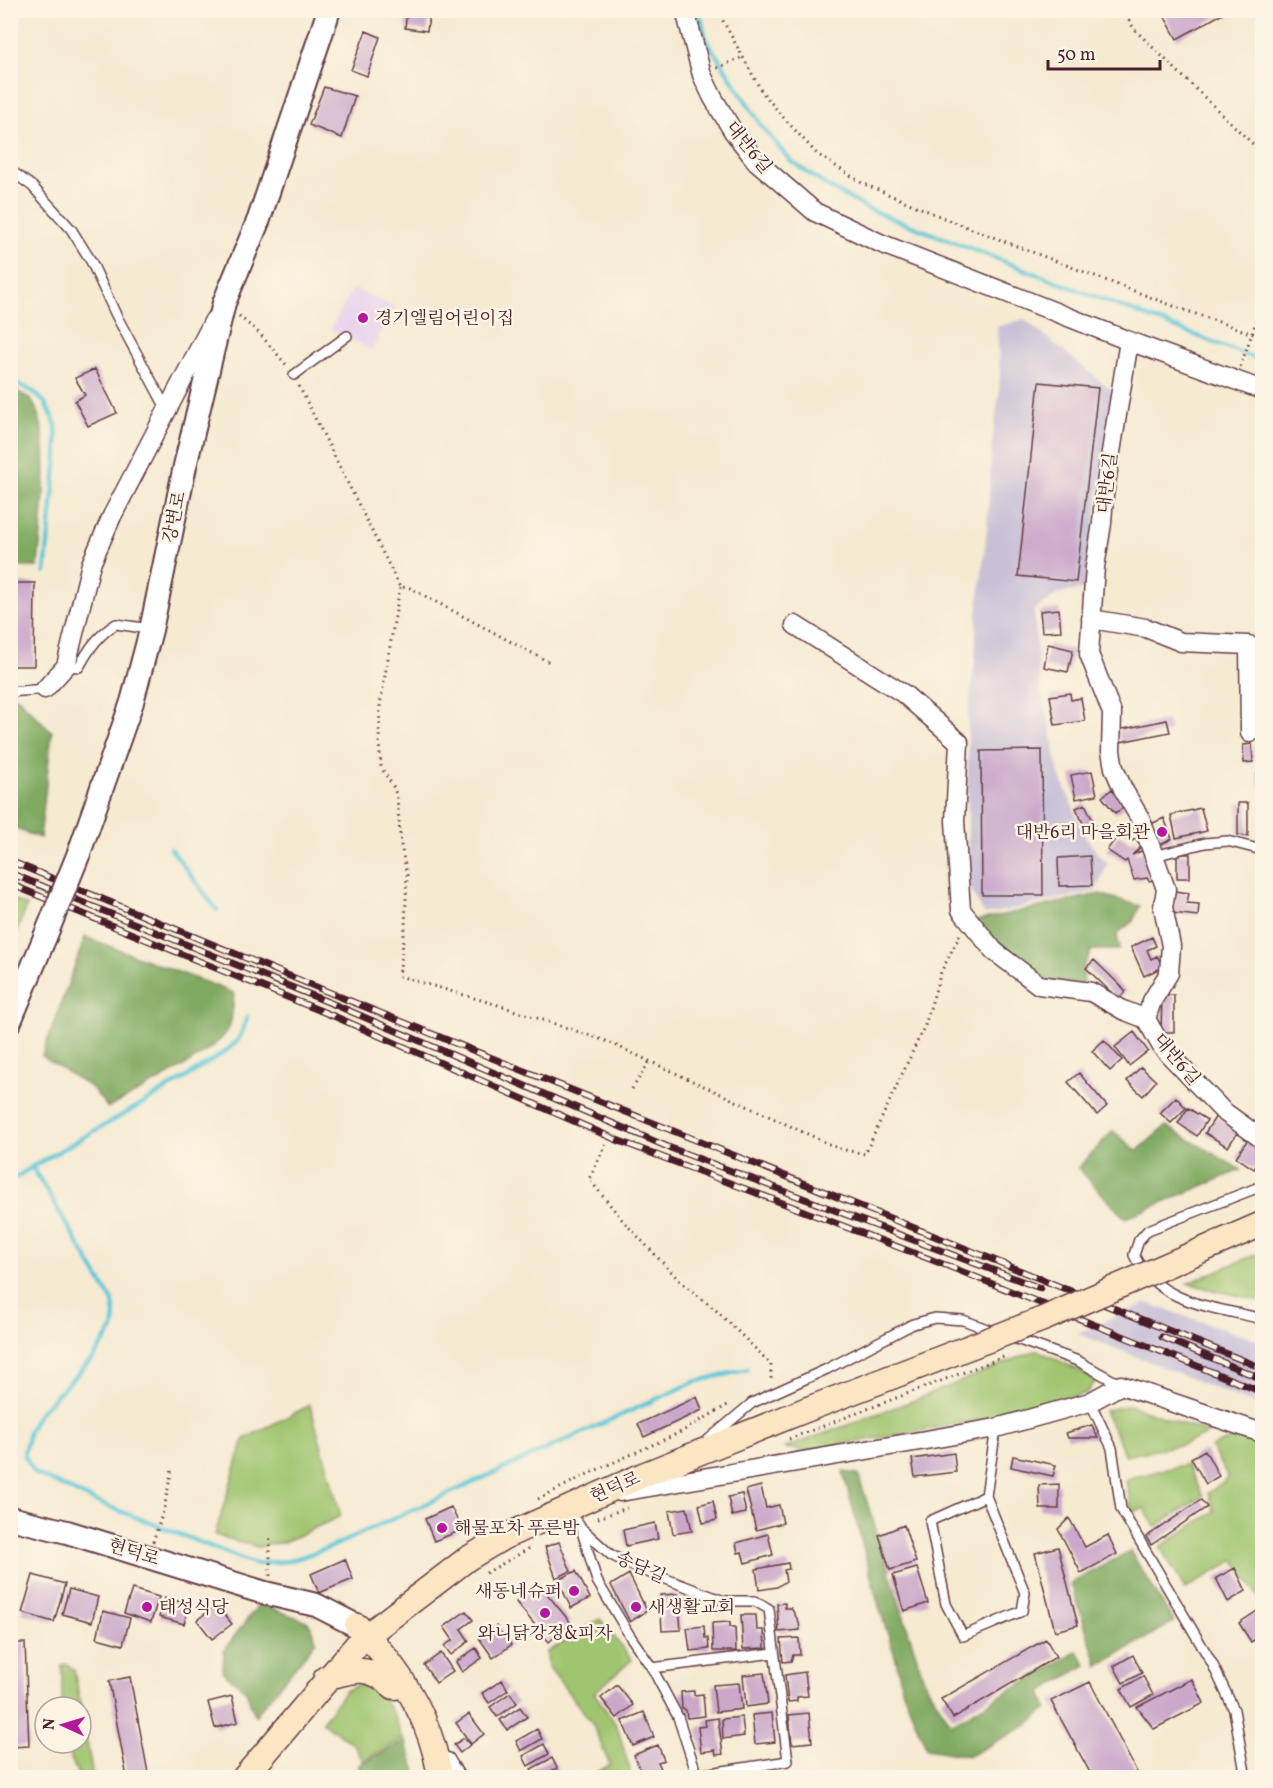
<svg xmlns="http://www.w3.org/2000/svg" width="1273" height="1788" viewBox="0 0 1273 1788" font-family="Vollkorn,'Noto Serif KR',serif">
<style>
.built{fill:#e8d2ee}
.industrial{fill:#c9bfd7}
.green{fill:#a0c570;stroke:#75724e;stroke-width:1.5}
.forest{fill:#80aa62;stroke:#656446;stroke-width:1.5}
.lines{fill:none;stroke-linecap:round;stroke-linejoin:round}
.stream{stroke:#5cc6d7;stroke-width:4.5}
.building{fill:#cba8ca}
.service-casing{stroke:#643d44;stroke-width:12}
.minor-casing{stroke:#643d44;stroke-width:21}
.tertiary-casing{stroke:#643d44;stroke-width:26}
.secondary-casing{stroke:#643d44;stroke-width:27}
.path{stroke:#643d44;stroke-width:3;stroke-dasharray:1.5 4.5;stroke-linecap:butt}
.service{stroke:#fff;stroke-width:9}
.minor{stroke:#fff;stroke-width:18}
.tertiary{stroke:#fff;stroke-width:22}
.secondary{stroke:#fbe6c4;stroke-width:24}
.rail-casing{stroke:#4a1f2b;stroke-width:7}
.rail{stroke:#fcf5e5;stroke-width:4.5;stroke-dasharray:14;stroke-linecap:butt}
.tertiary-bridge-casing{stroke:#643d44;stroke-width:26;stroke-linecap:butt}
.secondary-bridge-casing{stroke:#643d44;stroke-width:27;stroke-linecap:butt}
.tertiary-bridge{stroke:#fff;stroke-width:22}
.secondary-bridge{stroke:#fbe6c4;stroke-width:24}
.poi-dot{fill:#b5179e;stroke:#fcf5e5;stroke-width:2}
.labels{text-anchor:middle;stroke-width:5;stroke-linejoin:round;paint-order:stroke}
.street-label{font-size:18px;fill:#4a1f2b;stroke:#fcf5e5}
.poi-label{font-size:18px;fill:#4a1f2b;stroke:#fcf5e5;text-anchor:start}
</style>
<rect width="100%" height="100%" fill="#fcf5e5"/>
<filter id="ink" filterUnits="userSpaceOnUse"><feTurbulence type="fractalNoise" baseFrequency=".0167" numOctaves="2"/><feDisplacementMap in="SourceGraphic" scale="12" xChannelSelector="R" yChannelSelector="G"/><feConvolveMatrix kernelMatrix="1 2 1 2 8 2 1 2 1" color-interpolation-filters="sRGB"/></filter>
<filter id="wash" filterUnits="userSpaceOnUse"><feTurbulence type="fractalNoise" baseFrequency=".008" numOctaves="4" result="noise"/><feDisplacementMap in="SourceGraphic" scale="24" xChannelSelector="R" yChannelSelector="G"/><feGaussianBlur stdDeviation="1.35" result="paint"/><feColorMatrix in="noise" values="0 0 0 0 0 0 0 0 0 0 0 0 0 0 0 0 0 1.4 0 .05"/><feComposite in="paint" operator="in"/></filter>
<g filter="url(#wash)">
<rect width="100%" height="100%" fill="#f6ead1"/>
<!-- built -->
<path class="built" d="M353,288L395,307L372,350L331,329Z"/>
<!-- industrial -->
<path class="industrial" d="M1024,319L1113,391L1085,589L1059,593L1034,610L1040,687L1051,730L1059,774L1085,836L1097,853L1108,863L1096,891L985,915L968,886V714L975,660L977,614L987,530L992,445L999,395L1000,374L997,327Z
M1146,1303L1262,1342V1407L1077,1333Z"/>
<!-- green -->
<path class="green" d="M11,899L27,906L11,946Z
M1262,1252V1301L1209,1289L1188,1283Z
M1037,1350L1086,1374L1095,1382L1086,1393L1004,1416L804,1451L785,1448L915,1400Z
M310,1405L341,1516L284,1542L258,1547L215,1535L244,1439Z
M1129,1405L1209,1433L1184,1444L1125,1456L1118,1438L1104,1411Z
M1237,1436L1262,1445V1603L1235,1560L1185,1589L1160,1547L1214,1511L1208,1493L1228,1478L1211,1447Z
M1187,1464L1203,1496L1155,1527L1144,1508L1132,1512L1126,1479Z
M600,1619L632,1660L594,1693L617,1726L632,1777H588L610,1765L592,1723L548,1666L547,1652Z
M66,1664L74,1670L81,1707H62V1666Z
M359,1684C386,1691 394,1715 403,1739L363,1761L354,1745L322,1722L345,1691Z
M81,1708L93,1777H79L65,1744L81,1743Z"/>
<!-- forest -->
<path class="forest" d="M11,389C17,392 27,395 31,400C55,432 41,526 38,567H11Z
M17,697L52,732L40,838L11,827L10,698Z
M1099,894L1140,906L1133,921L1117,934L1119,950H1092L1083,967L1084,985L1041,980L996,946L976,921Z
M85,937L234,993C233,1004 233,1020 228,1030C216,1053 134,1094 108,1108L92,1088L42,1056Z
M1166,1126L1241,1170L1125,1218L1078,1168L1113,1131L1137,1151Z
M843,1472L858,1474L925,1683L951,1724L1078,1651L1086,1665L1041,1692L1047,1709L1027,1725L969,1756L927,1749L903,1692L896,1659L880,1610Z
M1130,1551L1174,1622L1098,1666L1071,1583Z
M259,1604L307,1621L313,1630L316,1641L255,1716L246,1691L223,1672L224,1650Z
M405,1741L418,1777H358L359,1765Z"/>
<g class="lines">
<!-- stream -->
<path class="stream" d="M699,10L706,39L763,128L791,161L827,186L868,209L1262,361
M10,380L34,392L45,403L56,425L57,457L45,572
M171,849L217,910
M32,1166L113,1302L115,1315L113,1329L93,1358L39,1413L29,1431L24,1454L34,1473L92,1500L255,1564L289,1561L331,1547L694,1382L748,1369
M10,1181C70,1142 135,1111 194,1072C207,1063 225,1054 236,1042C242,1036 244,1026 247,1017"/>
</g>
<g id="blocks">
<!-- building -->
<path class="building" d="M407,10H430L427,31L405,28Z
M1161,10H1229L1177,39Z
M366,31L380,37L367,76L351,70Z
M324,87L355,96L342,138L309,125Z
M95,369L117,413L88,426L75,401L85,395L75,378Z
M1039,382L1098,388L1076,582L1018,576Z
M10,583H35L34,666H10Z
M1059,609L1061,631L1042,632L1040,611Z
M1048,644L1073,650L1068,672L1044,667Z
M1070,693L1071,700L1081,698L1085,721L1055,725L1050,696Z
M1167,720L1170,732L1120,742L1118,730Z
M1252,744L1253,762L1244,763L1243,745Z
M1042,750L1043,895H982L981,751Z
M1092,771L1097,795L1076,799L1071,775Z
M1262,773V786H1259L1257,774Z
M1112,789L1125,807L1115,813L1102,797Z
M1238,803H1248V836L1238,835Z
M1085,804L1095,825L1086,829L1076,808Z
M1201,808L1207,831L1176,838L1171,815Z
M1164,818L1172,839L1160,845L1151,824Z
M1119,834L1130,842L1135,839L1142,846L1132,855L1146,849L1157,879L1149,881L1147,878L1134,880L1127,860L1125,862L1107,850Z
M1177,854H1190V878H1177Z
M1090,856L1092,885L1059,886L1058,858Z
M1174,891L1189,893L1187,903L1199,904L1198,916L1172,913Z
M1152,937L1156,946L1147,950L1151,959L1157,956L1163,967L1144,976L1131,947Z
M1094,960L1126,991L1118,999L1086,968Z
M1162,995H1174V1032H1161Z
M1134,1032L1148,1051L1129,1066L1115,1047Z
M1104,1040L1122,1060L1110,1071L1092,1051Z
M1141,1067L1156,1081L1143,1096L1127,1081Z
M1079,1073L1107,1106L1097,1115L1068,1082Z
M1176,1097L1186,1108L1171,1123L1160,1113Z
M1188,1108L1207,1120L1197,1136L1178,1123Z
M1216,1116L1239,1130L1228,1147L1205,1133Z
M1248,1139L1262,1149V1157L1254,1169L1236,1157Z
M697,1397L702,1410L644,1437L638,1424Z
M1092,1425L1098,1438H1068L1066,1433Z
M1205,1450L1219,1476L1206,1484L1191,1458Z
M954,1453L956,1472L915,1477L912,1459Z
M1013,1456L1056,1465L1053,1476L1011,1467Z
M1059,1484V1509H1040L1039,1485Z
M761,1486L766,1508L779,1505L783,1523L756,1530L746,1490Z
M742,1494L746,1513L732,1516L728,1497Z
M1201,1500L1207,1507L1151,1545L1146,1537Z
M713,1501L717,1520L703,1523L699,1505Z
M451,1507L462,1530L434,1541L425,1519Z
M687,1508L692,1531L673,1534L669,1511Z
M1069,1518L1085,1547L1108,1535L1117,1554L1081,1573L1058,1529Z
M655,1523L658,1539L626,1546L623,1530Z
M904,1525L916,1562L890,1570L879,1535Z
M768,1534L773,1555L745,1563L742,1552L738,1553L736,1543Z
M559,1542L571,1571L556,1578L545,1547Z
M1058,1547L1078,1625L1055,1631L1035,1553Z
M345,1559L353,1579L319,1593L311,1574Z
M788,1563L789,1569L784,1570L786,1581L777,1587L759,1590L756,1569Z
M917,1568L928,1603L904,1611L893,1575Z
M1235,1568L1246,1591L1228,1602L1216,1578Z
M576,1571L590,1598L571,1608L558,1580Z
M629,1574L647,1611L630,1622L611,1585Z
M33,1575L65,1584L54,1622L22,1613Z
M538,1583L571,1623L549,1642L516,1602Z
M69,1589L98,1597L92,1622L62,1614Z
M132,1589L159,1597L151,1622L124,1613Z
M678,1594L681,1630L662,1631L660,1595Z
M165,1598L189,1604L184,1624L159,1617Z
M785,1603V1608H791L799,1622L800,1630L779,1632L777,1604Z
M216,1605L232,1624L212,1639L197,1620Z
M103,1611L130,1618L123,1645L97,1638Z
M466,1611L473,1620L461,1629L469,1641L451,1655L444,1646L453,1640L444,1627Z
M1257,1611L1262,1619V1635L1251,1642L1239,1623Z
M741,1615H756L757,1630H764L765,1648L743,1649Z
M730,1622V1627H735L736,1651H713L712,1623Z
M496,1626L511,1645L493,1658L479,1638Z
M704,1626L705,1638H708L709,1649L690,1651L687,1628Z
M799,1638L800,1655H793L791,1661L783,1662L781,1639Z
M1046,1639L1056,1657L953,1718L941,1699Z
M10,1643H25L29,1746L10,1747Z
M476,1648L482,1658L462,1672L456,1662Z
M441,1653L453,1671L436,1683L424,1665Z
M1133,1655L1142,1673L1123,1683L1114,1666Z
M805,1672L808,1696L797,1697V1701L788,1702L785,1675Z
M764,1673L768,1704L746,1707L743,1675Z
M1143,1676L1153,1695L1131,1707L1121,1689Z
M130,1677L149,1778H127L109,1681Z
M1192,1679L1204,1703L1154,1729L1137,1707Z
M502,1680L508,1690L489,1703L482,1693Z
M1090,1682L1140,1778H1093L1051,1701Z
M739,1683L742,1709L716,1712L713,1685Z
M617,1685L633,1705L617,1718L601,1698Z
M694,1691V1695L703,1694L705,1716L687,1718L686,1710L682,1709L681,1692Z
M510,1693L517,1703L497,1717L490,1707Z
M232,1696L238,1722L215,1728L208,1702Z
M520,1707L527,1717L507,1730L500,1720Z
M644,1712L654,1737L633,1746L622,1721Z
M772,1713L775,1742L755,1744L752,1715Z
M809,1713L812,1742L792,1744L789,1715Z
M469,1714L484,1734L471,1744L456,1723Z
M742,1717L744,1736L723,1739L722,1719Z
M718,1718L723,1754L716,1755L715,1750L701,1752L698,1727L706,1726L705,1720Z
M537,1729L542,1739L521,1751L516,1741Z
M464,1738L470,1745L460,1753L454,1745Z
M544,1744L549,1754L528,1766L523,1756Z
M658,1745L664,1760L658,1762L662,1771L659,1778H643L634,1755Z
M552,1758L557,1768L540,1778H535L531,1769Z
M559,1770L563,1778H546Z
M765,1774V1778H747V1776Z"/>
</g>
</g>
<g filter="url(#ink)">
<use href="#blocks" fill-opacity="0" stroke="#643d44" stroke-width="1.5"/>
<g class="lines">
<defs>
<path id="service" d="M10,170L32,186L71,229L91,261L116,315L167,410
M294,375L347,336
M66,666L79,667C89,649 98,635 116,624L150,629
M10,692L45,689
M1154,856L1205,843L1227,841L1262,850
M1262,1186L1148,1230L1139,1240L1134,1255C1157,1304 1215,1307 1262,1319
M1011,1337L1078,1361L1121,1385
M1090,1402L1112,1448L1121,1509L1212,1663L1234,1710L1246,1778
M708,1440L752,1403L827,1369L913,1324L935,1318L963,1320L995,1332
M986,1496L930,1521L946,1604L963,1636L1022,1611L1025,1593L986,1496L996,1428
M568,1509L581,1528L597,1581L630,1636L652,1668L678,1717L698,1778
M581,1528L611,1555L637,1568L724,1601H755L769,1609L788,1761L697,1775
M652,1668L774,1653
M439,1755L449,1758L461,1778"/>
<path id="minor" d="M685,10L702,75L713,98L733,131L756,161L815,212L880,243L1129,341L1262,390
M1129,341L1104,495L1102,523L1095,567L1089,654L1112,713L1111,751L1114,768L1123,789L1141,820L1166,889L1163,907L1171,946L1169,973L1152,1001L1146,1019L1162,1047L1223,1111L1262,1139
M1091,619L1146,628L1181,642L1249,645L1250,733
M795,625L904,694L959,742L955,821L961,910L994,951L1039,985L1091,992L1123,1010L1146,1019
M45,689L66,666L91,564L112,516L214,320
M620,1492L996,1428L1090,1402L1121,1385L1262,1433"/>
<path id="tertiary" d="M79,853L132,702L151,630L185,466L224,303L259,219L329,10
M10,1021L45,937
M10,1518L67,1532L265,1593L316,1605L357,1626"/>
<path id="secondary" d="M357,1626C399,1666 432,1720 440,1778
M326,1678C356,1669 369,1665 394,1687
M244,1778L361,1640L467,1559L504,1537L643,1475L808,1409"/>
</defs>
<!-- service casing -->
<use href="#service" class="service-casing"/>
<!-- minor casing -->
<use href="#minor" class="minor-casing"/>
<!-- tertiary casing -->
<use href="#tertiary" class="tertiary-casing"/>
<!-- secondary casing -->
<use href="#secondary" class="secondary-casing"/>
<!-- path -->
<path class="path" d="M717,10L762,92L783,117L817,154L862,183L951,221L1176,307L1262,337
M1122,10L1135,30L1262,153
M717,68L743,57
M239,316L260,334L288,367
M1240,367L1262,306
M299,386L400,587L410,588L549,662
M400,587L380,705L379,741L381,767L394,788L397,798L401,845L407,875L405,927L399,976L498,1005L606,1041L840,1149L865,1154L925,1025L941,972L960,935
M632,1089L650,1061
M606,1144L589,1179L624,1222L680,1281L718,1312L771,1364V1381
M789,1439L1006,1356
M538,1499L590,1473L679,1433L731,1403
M598,1518L627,1508
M153,1542L164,1509L172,1468
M486,1573L530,1548
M270,1576V1534"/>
<!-- service -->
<use href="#service" class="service"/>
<!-- minor -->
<use href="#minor" class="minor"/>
<!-- tertiary -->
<use href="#tertiary" class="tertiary"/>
<!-- secondary -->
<use href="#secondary" class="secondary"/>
<defs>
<path id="rail" d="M10,861L343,998L1262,1368
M10,873L338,1006L668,1147L1040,1288
M10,884L336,1017L617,1140L948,1266L1262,1392
M1162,1337L1262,1379"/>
</defs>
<!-- rail casing -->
<use href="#rail" class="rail-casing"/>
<!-- rail -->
<use href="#rail" class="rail"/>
<defs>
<path id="tertiary-bridge" d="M45,937L79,853"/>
<path id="secondary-bridge" d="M808,1409L1043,1319L1262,1224"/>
</defs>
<!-- tertiary-bridge casing -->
<use href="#tertiary-bridge" class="tertiary-bridge-casing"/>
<!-- secondary-bridge casing -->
<use href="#secondary-bridge" class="secondary-bridge-casing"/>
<!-- tertiary-bridge -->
<use href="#tertiary-bridge" class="tertiary-bridge"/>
<!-- secondary-bridge -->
<use href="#secondary-bridge" class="secondary-bridge"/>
</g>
</g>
<!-- markers -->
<g class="poi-dot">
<circle cx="363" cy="318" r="6"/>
<circle cx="1162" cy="832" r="6"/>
<circle cx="442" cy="1528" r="6"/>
<circle cx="574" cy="1591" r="6"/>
<circle cx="147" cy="1607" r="6"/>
<circle cx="636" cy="1607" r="6"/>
<circle cx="545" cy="1613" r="6"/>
</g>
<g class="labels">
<!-- street labels -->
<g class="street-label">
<text transform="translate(749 147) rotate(51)" y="6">대반6길</text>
<text transform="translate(1107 483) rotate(-83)" y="6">대반6길</text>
<text transform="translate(174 517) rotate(-78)" y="6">강변로</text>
<text transform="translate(1177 1059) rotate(50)" y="6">대반6길</text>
<text transform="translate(615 1487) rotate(-24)" y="6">현덕로</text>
<text transform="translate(134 1552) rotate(17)" y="6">현덕로</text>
<text transform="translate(641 1567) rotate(24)" y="6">송담길</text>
</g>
<!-- poi labels -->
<g class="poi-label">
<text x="375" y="324">경기엘림어린이집</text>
<text x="1150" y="838" text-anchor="end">대반6리 마을회관</text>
<text x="454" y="1534">해물포차 푸른밤</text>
<text x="562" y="1597" text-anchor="end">새동네슈퍼</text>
<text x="159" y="1613">태성식당</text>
<text x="648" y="1613">새생활교회</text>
<text x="545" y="1639" text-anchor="middle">와니닭강정&amp;피자</text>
</g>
</g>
<!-- margin -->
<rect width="1273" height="1788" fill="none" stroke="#fcf5e5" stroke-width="36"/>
<!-- north arrow -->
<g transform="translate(63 1725) rotate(274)"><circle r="28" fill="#fcf5e5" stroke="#b59f9b" stroke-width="1.5"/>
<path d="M0-4.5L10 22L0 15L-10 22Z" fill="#b5179e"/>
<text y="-9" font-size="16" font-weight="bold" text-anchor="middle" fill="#4a1f2b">N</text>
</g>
<!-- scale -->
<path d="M1048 60v9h112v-9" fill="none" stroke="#4a1f2b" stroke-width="3"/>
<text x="1057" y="60" font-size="18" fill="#4a1f2b" stroke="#fcf5e5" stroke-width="4.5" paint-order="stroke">50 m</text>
</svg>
